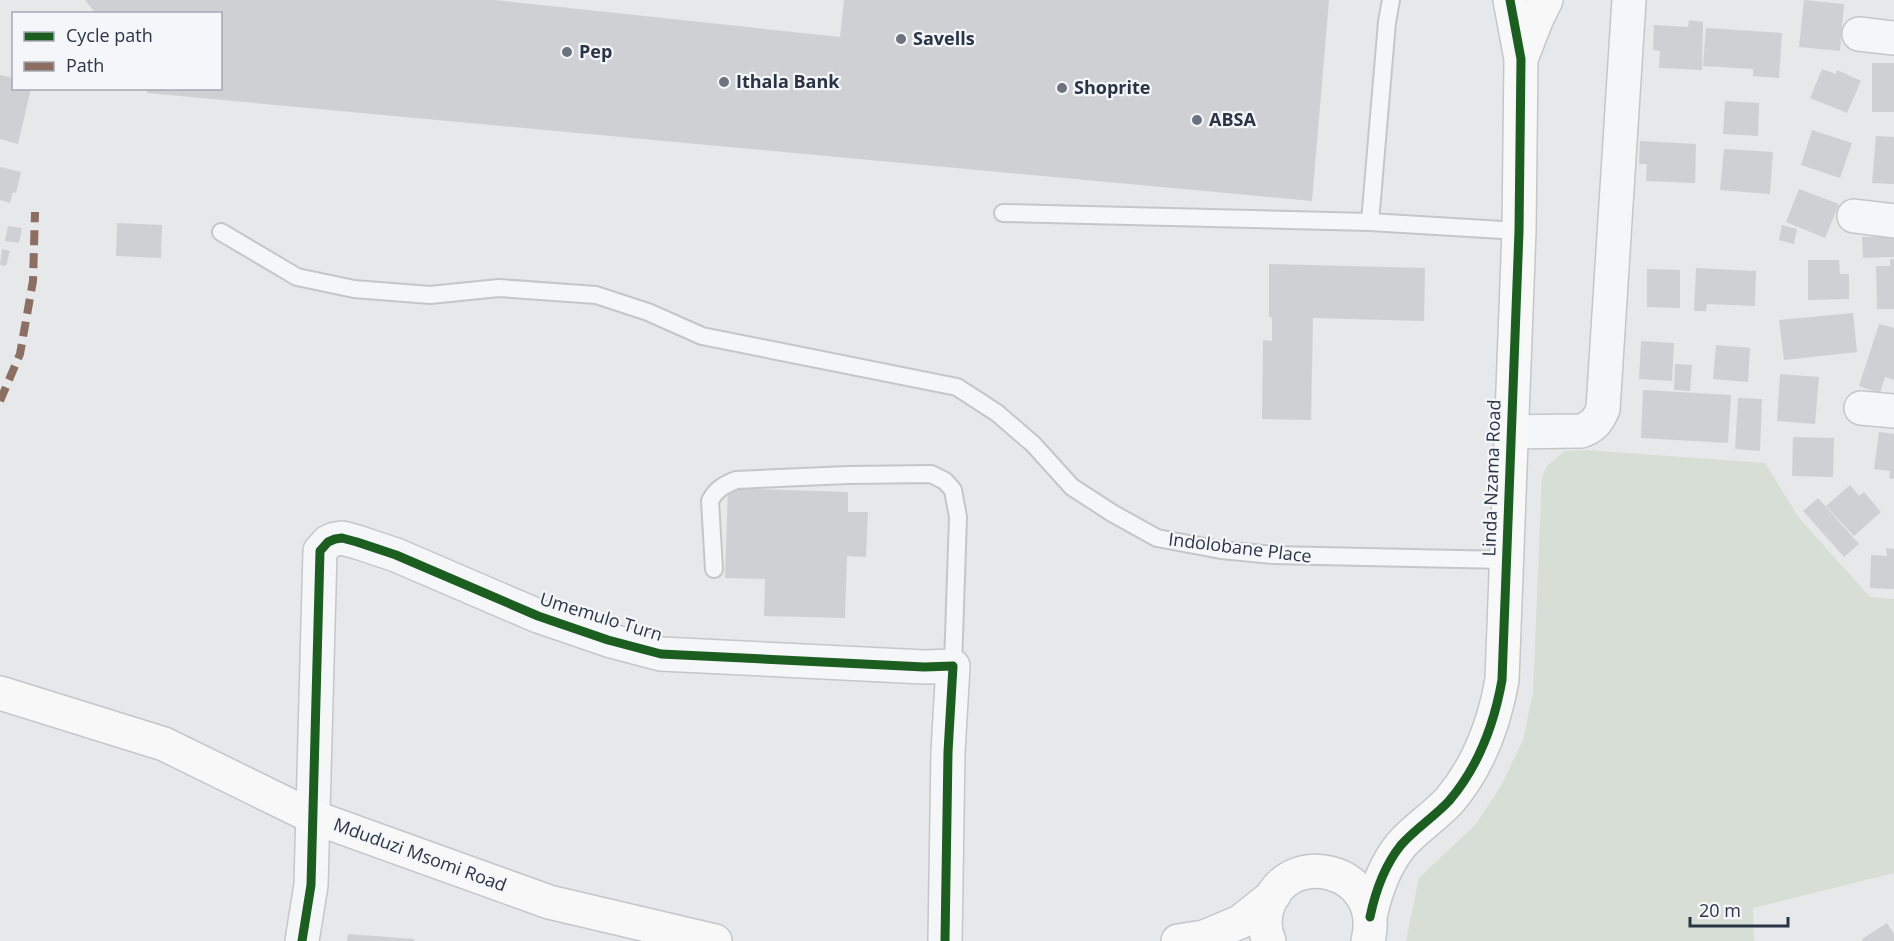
<svg xmlns="http://www.w3.org/2000/svg" width="1894" height="941" viewBox="0 0 1894 941" font-family="'Open Sans',sans-serif">
<style>
.green{fill:#d6ded6}
.building{fill:#ced0d3}
.lines{fill:none;stroke-linecap:round;stroke-linejoin:round}
.lane-casing{stroke:#c4c6c8;stroke-width:20}
.street-casing{stroke:#c4c6c8;stroke-width:36}
.secondary-casing{stroke:#c4c6c8;stroke-width:36}
.lane{stroke:#f5f6f7;stroke-width:16}
.street{stroke:#f5f6f7;stroke-width:33}
.secondary{stroke:#f8f8f8;stroke-width:33}
.quiet{stroke:#8d6e63;stroke-width:8;stroke-dasharray:15 8;stroke-linecap:butt}
.cycleway-casing{stroke:#f4f6f9;stroke-width:13}
.cycleway{stroke:#1b5e20;stroke-width:9}
.poi-dot{fill:#6c737f;stroke:#f4f6f9;stroke-width:2}
.labels{text-anchor:middle;stroke-width:4.5;stroke-linejoin:round;paint-order:stroke}
.poi-label{font-size:18px;font-weight:bold;fill:#2b3445;stroke:#f4f6f9;text-anchor:start}
.street-label{font-size:18px;fill:#2b3445;stroke:#f4f6f9}
</style>
<rect width="100%" height="100%" fill="#e6e8ea"/>
<!-- green -->
<path class="green" d="M1586,450L1765,463L1799,518L1870,597L1894,599V873L1753,908L1754,941H1406L1419,878L1475,825L1501,786L1523,740L1533,693L1542,477L1547,466L1565,451Z"/>
<!-- building -->
<path class="building" d="M85,0H495L840,37L844,0H1329L1312,201L147,93L148,88H220V14H96Z
M1804,0L1844,4L1840,51L1799,47Z
M1689,20L1703,22L1702,70L1659,68L1660,51L1653,50L1654,25L1688,27Z
M1706,28L1782,33L1779,78L1753,76V69L1703,66Z
M1872,63H1894V112H1872Z
M1822,69L1836,74L1837,70L1861,81L1847,113L1810,98Z
M0,75L14,78V88H31L18,144L0,139Z
M1725,101L1759,103L1758,136L1723,134Z
M1812,130L1852,143L1840,178L1801,165Z
M1876,136L1894,137V184L1872,183Z
M1640,141L1696,144L1695,183L1646,181L1647,164H1639Z
M1724,149L1773,152L1770,194L1720,190Z
M0,167L21,172L16,193L13,192L10,203L0,200Z
M1799,189L1839,204L1825,238L1786,222Z
M117,223L162,225L161,258L116,256Z
M1782,225L1797,229L1794,244L1779,240Z
M8,226L22,228L19,243L5,241Z
M1894,236V257L1863,258L1862,237Z
M2,249L10,251L6,266L0,265Z
M1890,259H1894V309H1877L1876,266H1890Z
M1808,260H1839L1840,274H1849V299L1808,300Z
M1269,264L1425,268L1424,321L1313,318L1311,420L1262,419L1263,340L1272,341V317H1269Z
M1696,268L1756,271L1755,306L1707,304L1706,311H1694Z
M1647,269L1680,270V308L1647,307Z
M1853,313L1857,352L1784,360L1779,320Z
M1879,324L1894,328V380L1885,377L1880,393L1859,386Z
M1641,341L1674,343L1672,381L1639,379Z
M1716,345L1750,348L1748,382L1713,379Z
M1675,364L1692,365L1690,391L1674,390Z
M1780,374L1819,377L1815,424L1777,421Z
M1643,390L1731,395L1728,443L1641,438Z
M1738,398L1762,399L1760,451L1735,449Z
M1879,432L1894,434V479L1889,478L1890,471L1874,469Z
M1793,437L1834,438L1833,477L1792,476Z
M1850,485L1859,496L1864,492L1881,512L1854,536L1826,506Z
M728,488L848,492V512H868L866,557L847,556L845,618L764,616L765,579L725,578Z
M1818,498L1859,544L1844,557L1803,511Z
M1886,548L1894,549V589L1870,588L1871,555L1887,556Z
M1887,923L1894,934V941H1863L1862,939Z
M348,934L414,939V941H347Z"/>
<g class="lines">
<defs>
<path id="lane" d="M1391,0L1387,22L1370,222L1519,231
M1003,213L1370,222
M221,232L297,277L354,289L430,295L499,288L596,295L648,312L702,336L957,387L997,413L1033,444L1072,487L1112,513L1157,538L1221,550L1273,555L1505,560
M714,569L710,501C716,489 724,485 736,480L848,475L931,474L945,481L953,490L958,517L953,666"/>
<path id="street" d="M1859,34L1894,38
M1854,216L1894,221
M1861,408L1894,411
M1510,432L1581,431C1593,427 1598,421 1603,409L1629,0
M302,941L311,885L320,551L328,542L335,539L342,538L357,542L396,555L538,616L608,640L661,654L924,667L953,666L948,752L945,941"/>
<path id="secondary" d="M1521,59L1537,18L1546,0
M0,693L164,744L313,817L549,902L715,941
M1370,917C1375,893 1385,865 1401,845C1415,829 1434,817 1449,801C1479,766 1494,725 1502,680L1519,231L1521,59L1510,0
M1178,941L1204,937L1240,922L1274,895
M1269,941C1264,930 1264,920 1267,909C1284,845 1386,867 1368,941"/>
</defs>
<!-- lane casing -->
<use href="#lane" class="lane-casing"/>
<!-- street casing -->
<use href="#street" class="street-casing"/>
<!-- secondary casing -->
<use href="#secondary" class="secondary-casing"/>
<!-- lane -->
<use href="#lane" class="lane"/>
<!-- street -->
<use href="#street" class="street"/>
<!-- secondary -->
<use href="#secondary" class="secondary"/>
<!-- quiet -->
<path class="quiet" d="M0,401L20,354L33,281L35,212"/>
<defs>
<path id="cycleway" d="M1370,917C1375,893 1385,865 1401,845C1415,829 1434,817 1449,801C1479,766 1494,725 1502,680L1519,231L1521,59L1510,0
M302,941L311,885L320,551L328,542L335,539L342,538L357,542L396,555L538,616L608,640L661,654L924,667L953,666L948,752L945,941"/>
</defs>
<!-- cycleway casing -->
<use href="#cycleway" class="cycleway-casing"/>
<!-- cycleway -->
<use href="#cycleway" class="cycleway"/>
</g>
<!-- markers -->
<g class="poi-dot">
<circle cx="901" cy="39" r="6"/>
<circle cx="567" cy="52" r="6"/>
<circle cx="724" cy="82" r="6"/>
<circle cx="1062" cy="88" r="6"/>
<circle cx="1197" cy="120" r="6"/>
</g>
<g class="labels">
<!-- poi labels -->
<g class="poi-label">
<text x="913" y="45">Savells</text>
<text x="579" y="58">Pep</text>
<text x="736" y="88">Ithala Bank</text>
<text x="1074" y="94">Shoprite</text>
<text x="1209" y="126">ABSA</text>
</g>
<!-- street labels -->
<g class="street-label">
<text transform="translate(1492 478) rotate(-88)" y="6">Linda Nzama Road</text>
<text transform="translate(1240 548) rotate(7)" y="6">Indolobane Place</text>
<text transform="translate(601 617) rotate(17)" y="6">Umemulo Turn</text>
<text transform="translate(420 855) rotate(20)" y="6">Mduduzi Msomi Road</text>
</g>
</g>
<!-- legend -->
<rect x="12" y="12" width="210" height="78" fill="#f4f6f9" stroke="#a4a8b1" stroke-width="1.5"/>
<rect x="24" y="32" width="30" height="9" fill="#1b5e20" stroke="#a4a8b1" stroke-width="1.5"/>
<text x="66" y="42" font-size="18" fill="#2b3445">Cycle path</text>
<rect x="24" y="62" width="30" height="9" fill="#8d6e63" stroke="#a4a8b1" stroke-width="1.5"/>
<text x="66" y="72" font-size="18" fill="#2b3445">Path</text>
<!-- scale -->
<path d="M1690 917v9h98v-9" fill="none" stroke="#2b3445" stroke-width="3"/>
<text x="1699" y="917" font-size="18" fill="#2b3445" stroke="#f4f6f9" stroke-width="4.5" paint-order="stroke">20 m</text>
</svg>
